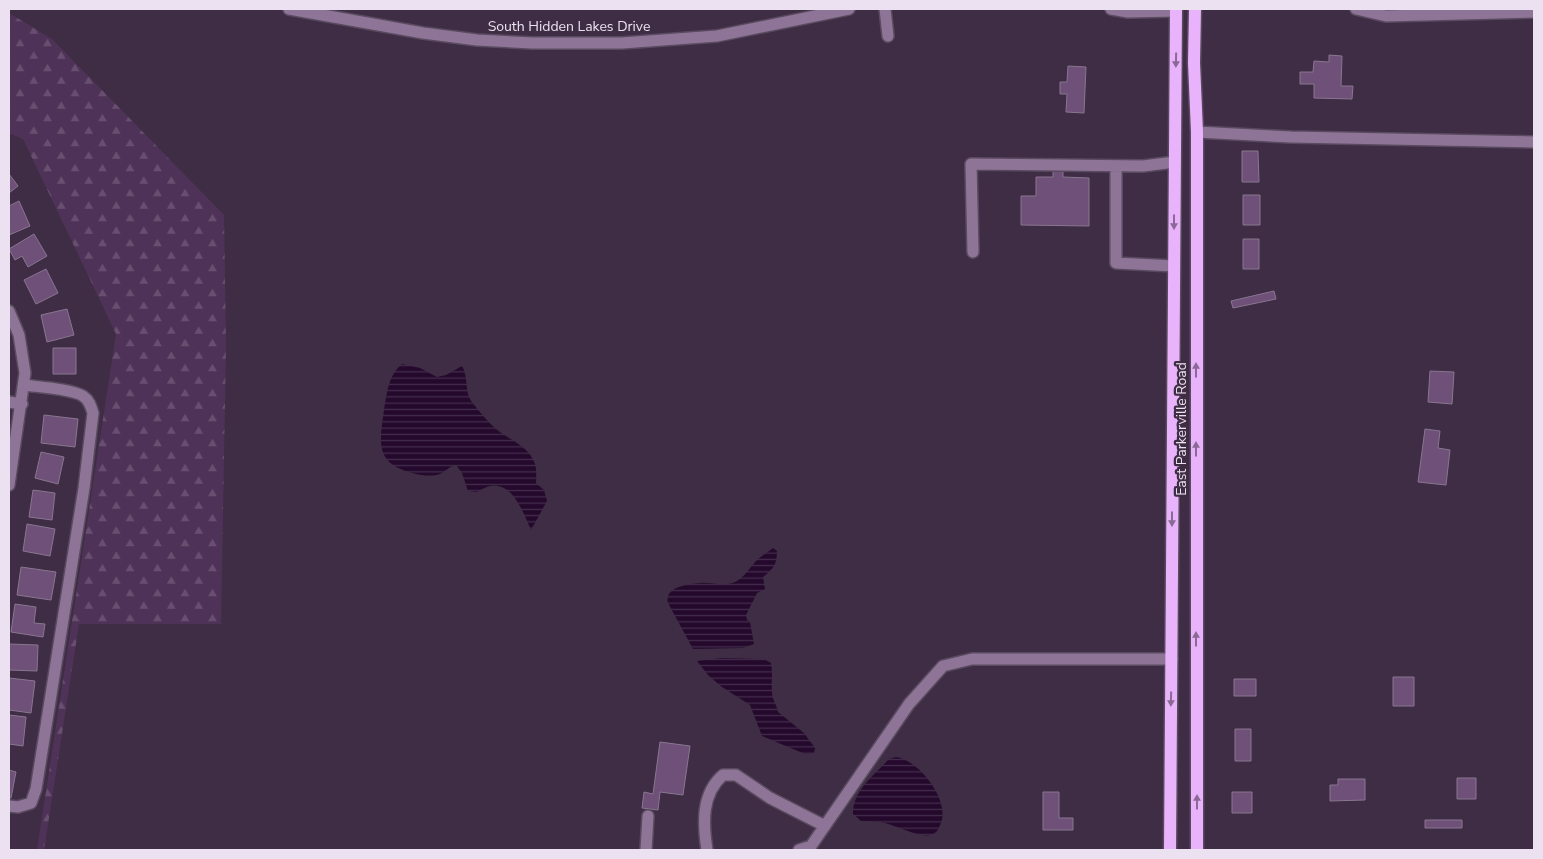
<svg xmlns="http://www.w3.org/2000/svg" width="1543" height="859" viewBox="0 0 1543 859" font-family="'Nunito Sans',sans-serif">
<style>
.forest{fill:url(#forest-firs)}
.water{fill:url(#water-rules)}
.building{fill:#6e5078;stroke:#897690}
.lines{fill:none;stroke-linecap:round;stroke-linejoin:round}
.minor-casing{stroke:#5a4a60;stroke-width:14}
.major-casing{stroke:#5a4a60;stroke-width:15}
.minor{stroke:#8e7597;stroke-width:11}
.major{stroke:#e9b3fb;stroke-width:12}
.oneway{fill:#8b6996}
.labels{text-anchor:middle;stroke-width:4.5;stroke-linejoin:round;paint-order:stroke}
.street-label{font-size:14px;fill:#ece1f0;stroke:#3e2d44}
</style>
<defs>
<pattern id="forest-firs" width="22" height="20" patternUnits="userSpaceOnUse" patternTransform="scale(1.25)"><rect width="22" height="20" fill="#4f3258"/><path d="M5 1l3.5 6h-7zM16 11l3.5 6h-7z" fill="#684f70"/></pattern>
<pattern id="water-rules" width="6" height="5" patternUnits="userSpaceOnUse" patternTransform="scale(1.25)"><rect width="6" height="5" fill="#24092d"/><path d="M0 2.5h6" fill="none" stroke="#442d4c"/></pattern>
</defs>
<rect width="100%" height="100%" fill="#3e2d44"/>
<!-- forest -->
<path class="forest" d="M9,13L52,39L224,215L226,347L221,624H79L44,850H37L116,334L23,139L9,133Z"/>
<!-- water -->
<path class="water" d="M402,364L420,368L437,377L446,375L462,366C469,378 464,392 472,402C479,411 487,421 496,429C509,440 529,446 535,464C537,470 536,477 536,483L544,490L547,501L531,530C521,507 508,471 477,492L468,491L462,473L456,465C448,467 446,471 440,474C431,477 417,475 409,472C374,462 380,440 384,410C387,393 388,376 402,364Z
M773,548L777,551C777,565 773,569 763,577L765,589L757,593L746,615L747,620L750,622L754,644L743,648L693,649L668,603C664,587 688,584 700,583C712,582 724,587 735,582C745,577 750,567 757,560C761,556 768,552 773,548Z
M721,658L764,659L771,663C773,673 771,683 772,693C772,699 777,705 778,712L804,733L815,748L814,753L805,754L762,736L750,705L722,687L708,675L697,661Z
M896,757C919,760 950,800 941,823C939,828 937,833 931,835C919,838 894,824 880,822C874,821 867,821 861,821L853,814C852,792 875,774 889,759Z"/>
<!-- building -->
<path class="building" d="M1329,55L1342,56L1341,86H1353L1352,99L1314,98V84H1300V72H1313L1314,61L1329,62Z
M1068,66L1086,67L1084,113L1066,112L1067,94H1060V82H1067Z
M1242,151H1258L1259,182H1242Z
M1053,166H1063V177L1089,178V226L1021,225V196H1036V177H1053Z
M9,174L18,186L9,193Z
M1243,195H1260V225H1243Z
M19,201L30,226L9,235V206Z
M34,234L47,256L28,267L22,256L15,260L9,249Z
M1243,239H1259V269H1243Z
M46,269L58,293L36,304L24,280Z
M1274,291L1276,299L1233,308L1231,301Z
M67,309L74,335L47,342L41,315Z
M53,348H76V374H53Z
M1430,371L1454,372L1452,404L1428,402Z
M44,415L78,419L75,447L41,443Z
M1425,429L1440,431L1438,448L1450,450L1446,485L1418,482Z
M41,452L64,457L58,484L35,478Z
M33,490L55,493L52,520L29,517Z
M27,524L55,529L50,556L23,551Z
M21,567L56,572L51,600L17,595Z
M15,604L36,607L34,623L45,624L43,637L11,632Z
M9,644L38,645L37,671L9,670Z
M1393,677H1414V706H1393Z
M9,678L35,681L31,713L9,710Z
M1234,679H1256V696H1234Z
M9,715L26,717L23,746L9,744Z
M1235,729H1251V761H1235Z
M660,742L690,746L683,795L660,792L658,810L642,808L644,792L653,794Z
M9,770L16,772L11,798H9Z
M1457,778H1476V799H1457Z
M1338,779H1365V800L1330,801V785H1338Z
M1043,792H1059V818H1073V830H1043Z
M1232,792H1252V813H1232Z
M1425,820H1462V828H1425Z"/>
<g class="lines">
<defs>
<path id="minor" d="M289,9L423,33L477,40L532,43H622L717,36L849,9
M885,9L888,36
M1111,9L1128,12L1176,11
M1356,9L1386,16L1534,12
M1197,132L1291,137L1534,142
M1116,166V263L1174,266
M973,252L971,164L1143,166L1175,162
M9,311L19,335L25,373L9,485
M9,402L22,404
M9,806L18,807L31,803L36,789L84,488L93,413C91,406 89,400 83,396C72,389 38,387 24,385
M646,850L648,816
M707,850C703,824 701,794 723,775H736L770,798L825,826
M799,850L811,846L909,704L943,666L972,659H1172"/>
<path id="major" d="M1195,9L1194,63L1197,132V850
M1170,850L1176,9"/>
</defs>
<!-- minor casing -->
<use href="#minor" class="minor-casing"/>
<!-- major casing -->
<use href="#major" class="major-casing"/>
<!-- minor -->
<use href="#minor" class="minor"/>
<!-- major -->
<use href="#major" class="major"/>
</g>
<!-- one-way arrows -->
<defs><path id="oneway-solid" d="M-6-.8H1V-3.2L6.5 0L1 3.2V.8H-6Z" transform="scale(1.25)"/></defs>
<g class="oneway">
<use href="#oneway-solid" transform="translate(1176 60) rotate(91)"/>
<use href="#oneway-solid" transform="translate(1174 222) rotate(90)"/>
<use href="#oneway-solid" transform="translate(1196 370) rotate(-90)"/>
<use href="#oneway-solid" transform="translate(1196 449) rotate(-90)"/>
<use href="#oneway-solid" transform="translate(1172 519) rotate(90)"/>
<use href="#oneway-solid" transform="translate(1196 639) rotate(-90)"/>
<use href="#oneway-solid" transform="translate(1171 699) rotate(91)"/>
<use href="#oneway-solid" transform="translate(1197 802) rotate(-90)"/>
</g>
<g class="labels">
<!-- street labels -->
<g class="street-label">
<text x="569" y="31">South Hidden Lakes Drive</text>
<text transform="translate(1181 429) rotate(-90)" y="5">East Parkerville Road</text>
</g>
</g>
<!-- border -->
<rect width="1543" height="859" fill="none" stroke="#ece1f0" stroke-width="20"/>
</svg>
